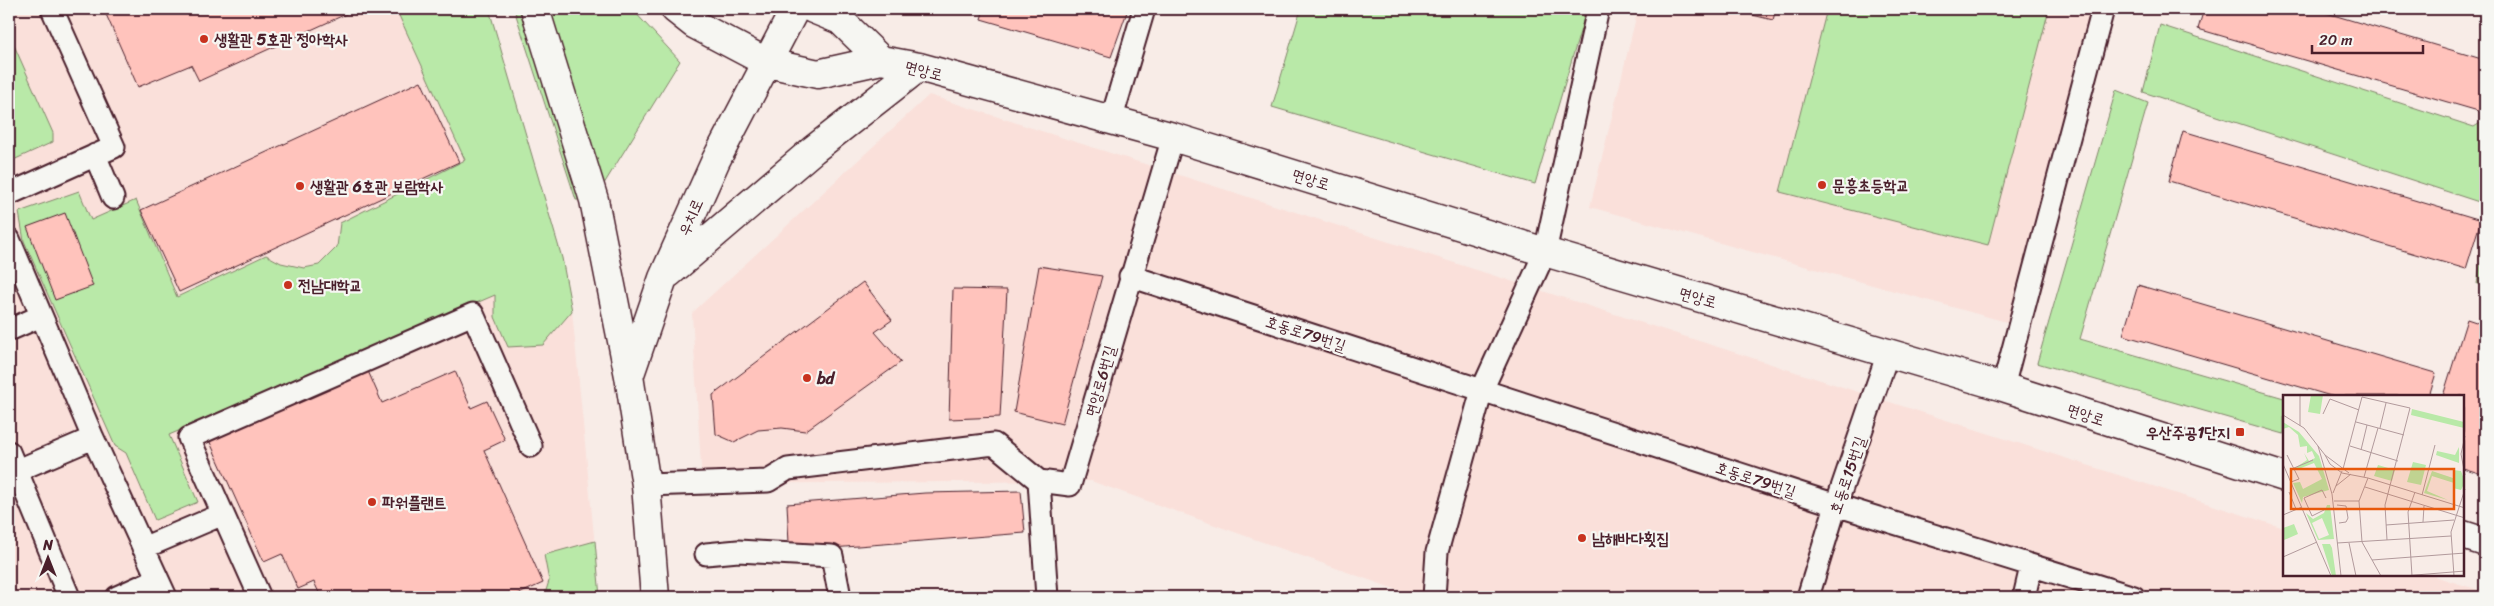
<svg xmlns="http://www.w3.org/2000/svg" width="2494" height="606" viewBox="0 0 2494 606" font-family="Sriracha,'Poor Story',sans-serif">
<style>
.built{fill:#fae0da}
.green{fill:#b9e9a8;stroke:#82846a}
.building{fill:#ffc3bc;stroke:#4a1f2b}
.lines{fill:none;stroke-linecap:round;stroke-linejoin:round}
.lane-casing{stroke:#4a1f2b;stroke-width:25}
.secondary-casing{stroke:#4a1f2b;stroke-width:31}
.lane{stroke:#f6f6f2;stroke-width:21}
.secondary{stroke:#f6f6f2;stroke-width:28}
.poi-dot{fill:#c8321e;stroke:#f6f6f2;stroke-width:2}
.labels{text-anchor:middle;stroke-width:4.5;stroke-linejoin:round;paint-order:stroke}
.poi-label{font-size:16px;font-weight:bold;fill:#4a1f2b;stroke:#f6f6f2;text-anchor:start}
.street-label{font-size:16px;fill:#4a1f2b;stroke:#f6f6f2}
.inset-road{fill:none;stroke:#b29a9c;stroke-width:1}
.view{fill:#e8590c;fill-opacity:0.15;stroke:#e8590c;stroke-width:2.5}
.inset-edge{fill:none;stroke:#4a1f2b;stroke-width:2.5}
</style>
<rect width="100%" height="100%" fill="#f8ece7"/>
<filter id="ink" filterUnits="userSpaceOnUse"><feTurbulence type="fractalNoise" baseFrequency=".02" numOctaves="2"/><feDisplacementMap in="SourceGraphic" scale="10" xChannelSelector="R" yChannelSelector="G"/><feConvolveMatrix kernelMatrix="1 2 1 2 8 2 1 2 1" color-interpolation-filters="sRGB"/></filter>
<g filter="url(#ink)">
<!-- built -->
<path class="built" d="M9,9H489L562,258L572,311L600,597H9Z
M1638,9H2094L2010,323L1590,207Z
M929,95L2284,528V575H2431L2485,592V597H1417L1091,481L702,484L692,313Z"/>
<!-- green -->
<path class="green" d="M396,9H489L562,258L572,311L543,345L508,347L495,317V295L169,435L198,502L155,520L126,453L115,446L24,241L19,212L79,191L91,220L136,200L177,297L266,255L281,263L304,268L319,265L337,247L340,223L465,160Z
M514,9H632L680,61L594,200H576Z
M1301,9H1564L1585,15L1535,184L1272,107Z
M1827,9H2049L1988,245L1780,192Z
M2160,25L2474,127L2485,120V204L2143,92Z
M9,34L53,133V142L9,162Z
M2116,90L2148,103L2080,339L2284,398V434L2037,363Z
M2485,235V286L2477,284Z
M595,541L600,597H544L549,581L544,555Z"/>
<!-- building -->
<path class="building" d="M113,9H357L199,81L191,65L138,87L105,12Z
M984,9H1128L1111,57L981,19Z
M1728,9H1776L1773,20Z
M2204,9H2313L2485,60V113L2198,29Z
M421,81L459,162L179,292L141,210Z
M2183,131L2481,220L2466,269L2169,181Z
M65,213L93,286L55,300L27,227Z
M1039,266L1102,276L1062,424L1014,412Z
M863,282L892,320L875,332L901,362L805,431L782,428L758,430L734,442L716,434L713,395Z
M2138,285L2436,373L2429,396H2331L2123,335Z
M953,289L1007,290L1000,417L949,419Z
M2467,319L2485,325V475L2463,468V396H2443Z
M368,371L382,403L455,371L471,408L487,401L505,440L484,450L543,583L512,597H321L314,582L298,589L282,554L264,562L209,440Z
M1021,491L1025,533L832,548L789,543L787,504L925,493Z
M739,593H833V597H739Z"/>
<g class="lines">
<defs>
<path id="lane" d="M1111,121L1144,9
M95,155L113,198
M9,194L114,147L52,9
M9,239L93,438L166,597
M1130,276L1836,505L2134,597
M9,330L41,316
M2003,387L2103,9
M9,452L69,597
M9,474L93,438
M646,485L768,481L788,469L994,444L1039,481
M143,548L223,514
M706,554L738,551L832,556L840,597
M117,597L157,579
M260,597L189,438L473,314L531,446
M1047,597L1039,481L1070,485L1173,137
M1434,597L1437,552L1482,390L1545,252L1598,9
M1808,597L1836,505L1888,353
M2024,597L2031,567"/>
<path id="secondary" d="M535,9L594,200L629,376L646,485L655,597
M675,9L694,24L768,63L818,74L881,60L919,67L1173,137L1545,252L2003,387L2284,477
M813,9L840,20L881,60
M669,273L813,150L919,67
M630,374L663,278L716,160L795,9
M2463,535L2485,542"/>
</defs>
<!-- lane casing -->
<use href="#lane" class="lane-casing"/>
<!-- secondary casing -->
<use href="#secondary" class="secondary-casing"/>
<!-- lane -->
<use href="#lane" class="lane"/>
<!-- secondary -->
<use href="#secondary" class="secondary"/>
</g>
</g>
<!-- markers -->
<g class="poi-dot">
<circle cx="204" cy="39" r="5"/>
<circle cx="1822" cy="185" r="5"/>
<circle cx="300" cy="186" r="5"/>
<circle cx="288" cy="285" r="5"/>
<circle cx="807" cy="378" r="5"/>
<rect x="2235" y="427" width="10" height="10" rx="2.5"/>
<circle cx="372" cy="502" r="5"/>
<circle cx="1582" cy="538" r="5"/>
</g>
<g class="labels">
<!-- poi labels -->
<g class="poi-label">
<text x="214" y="45">생활관 5호관 정아학사</text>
<text x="1832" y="191">문흥초등학교</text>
<text x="310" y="192">생활관 6호관 보람학사</text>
<text x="298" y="291">전남대학교</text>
<text x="817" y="384">bd</text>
<text x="2230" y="438" text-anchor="end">우산주공1단지</text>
<text x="382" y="508">파워플랜트</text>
<text x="1592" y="544">남해바다횟집</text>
</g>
<!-- street labels -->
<g class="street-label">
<text transform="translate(924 70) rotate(14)" y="6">면앙로</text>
<text transform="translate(1311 179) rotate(17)" y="6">면앙로</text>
<text transform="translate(690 217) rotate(-66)" y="6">우치로</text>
<text transform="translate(1698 297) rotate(16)" y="6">면앙로</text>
<text transform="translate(1306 333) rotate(18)" y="6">호동로79번길</text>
<text transform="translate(1100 381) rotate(-74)" y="6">면앙로6번길</text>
<text transform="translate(2086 414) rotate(18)" y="6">면앙로</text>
<text transform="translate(1847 475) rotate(-71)" y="6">호동로15번길</text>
<text transform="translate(1756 479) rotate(18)" y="6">호동로79번길</text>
</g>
</g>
<!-- overview -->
<g transform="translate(2283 395)">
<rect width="181" height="181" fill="#f8ece7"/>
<path d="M28,0H40L37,19L25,17ZM129,14L181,27V33L128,20ZM0,27L16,37L36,61L46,95L20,102L19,108L10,88L17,87L20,94L39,84L31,68L13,75L12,73L24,65L21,58L26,66L32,63L29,56L24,58V51L17,52L15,40L6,32L0,34ZM176,52V68L153,60L154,56L172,60ZM130,67L143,70L138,90L124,87ZM95,70L112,75L109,86L91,81ZM170,75L178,76L182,87L178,95L170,93L171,88L149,81L144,96L165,105L141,98L149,76L170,83ZM44,110H47L51,144L35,145L23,118L30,124L41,118ZM39,123L46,140L36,144L29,128ZM11,129L15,139L1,145L0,133ZM39,149H47L49,153L53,181H49Z" fill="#b9e9a8" fill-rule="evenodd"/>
<path class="inset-road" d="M17,0V31M79,2L127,13L102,110L104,145M40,19L47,4L76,15M0,20L21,33L42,60L66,78M73,27L121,40M97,33L103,8M182,41L178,59L182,80M35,51L49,99L58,181M67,51L115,66M78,55L84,30M4,60L16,84L8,87M42,60L47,69L59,78M0,69L48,181M11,73L30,65M60,74L79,2M59,78L85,83L182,113M81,82L95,33M85,83L76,106L79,147L98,181M53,91L68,79M82,92L182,123M6,97L13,114M50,98L59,76M139,100L152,50M43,103L39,95L21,103L29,121L43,114M51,106H76M54,110L63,111L65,123L63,127L56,128M0,120L19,112M140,127L141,111M103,130L171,125M54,148L168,141M66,148L73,181M0,162L34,147M89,165L182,158M120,181L182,176M129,181L125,117L132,97M171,181L168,137L182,94"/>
<path class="view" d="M8,74H171V114H8Z"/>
<rect width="181" height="181" class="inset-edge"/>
</g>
<!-- margin -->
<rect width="2494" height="606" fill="none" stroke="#f6f6f2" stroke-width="30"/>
<rect x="15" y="15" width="2464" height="576" fill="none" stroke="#4a1f2b" stroke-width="2" filter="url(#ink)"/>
<!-- north arrow -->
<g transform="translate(48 558)" stroke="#f6f6f2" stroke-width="4" paint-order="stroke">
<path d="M0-4L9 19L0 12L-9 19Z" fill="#4a1f2b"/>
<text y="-8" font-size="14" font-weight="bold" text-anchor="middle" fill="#4a1f2b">N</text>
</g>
<!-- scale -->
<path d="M2312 45v8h111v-8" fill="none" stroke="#4a1f2b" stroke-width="2.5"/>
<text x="2319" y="45" font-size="15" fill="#4a1f2b" stroke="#f6f6f2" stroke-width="4" paint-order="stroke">20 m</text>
</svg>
